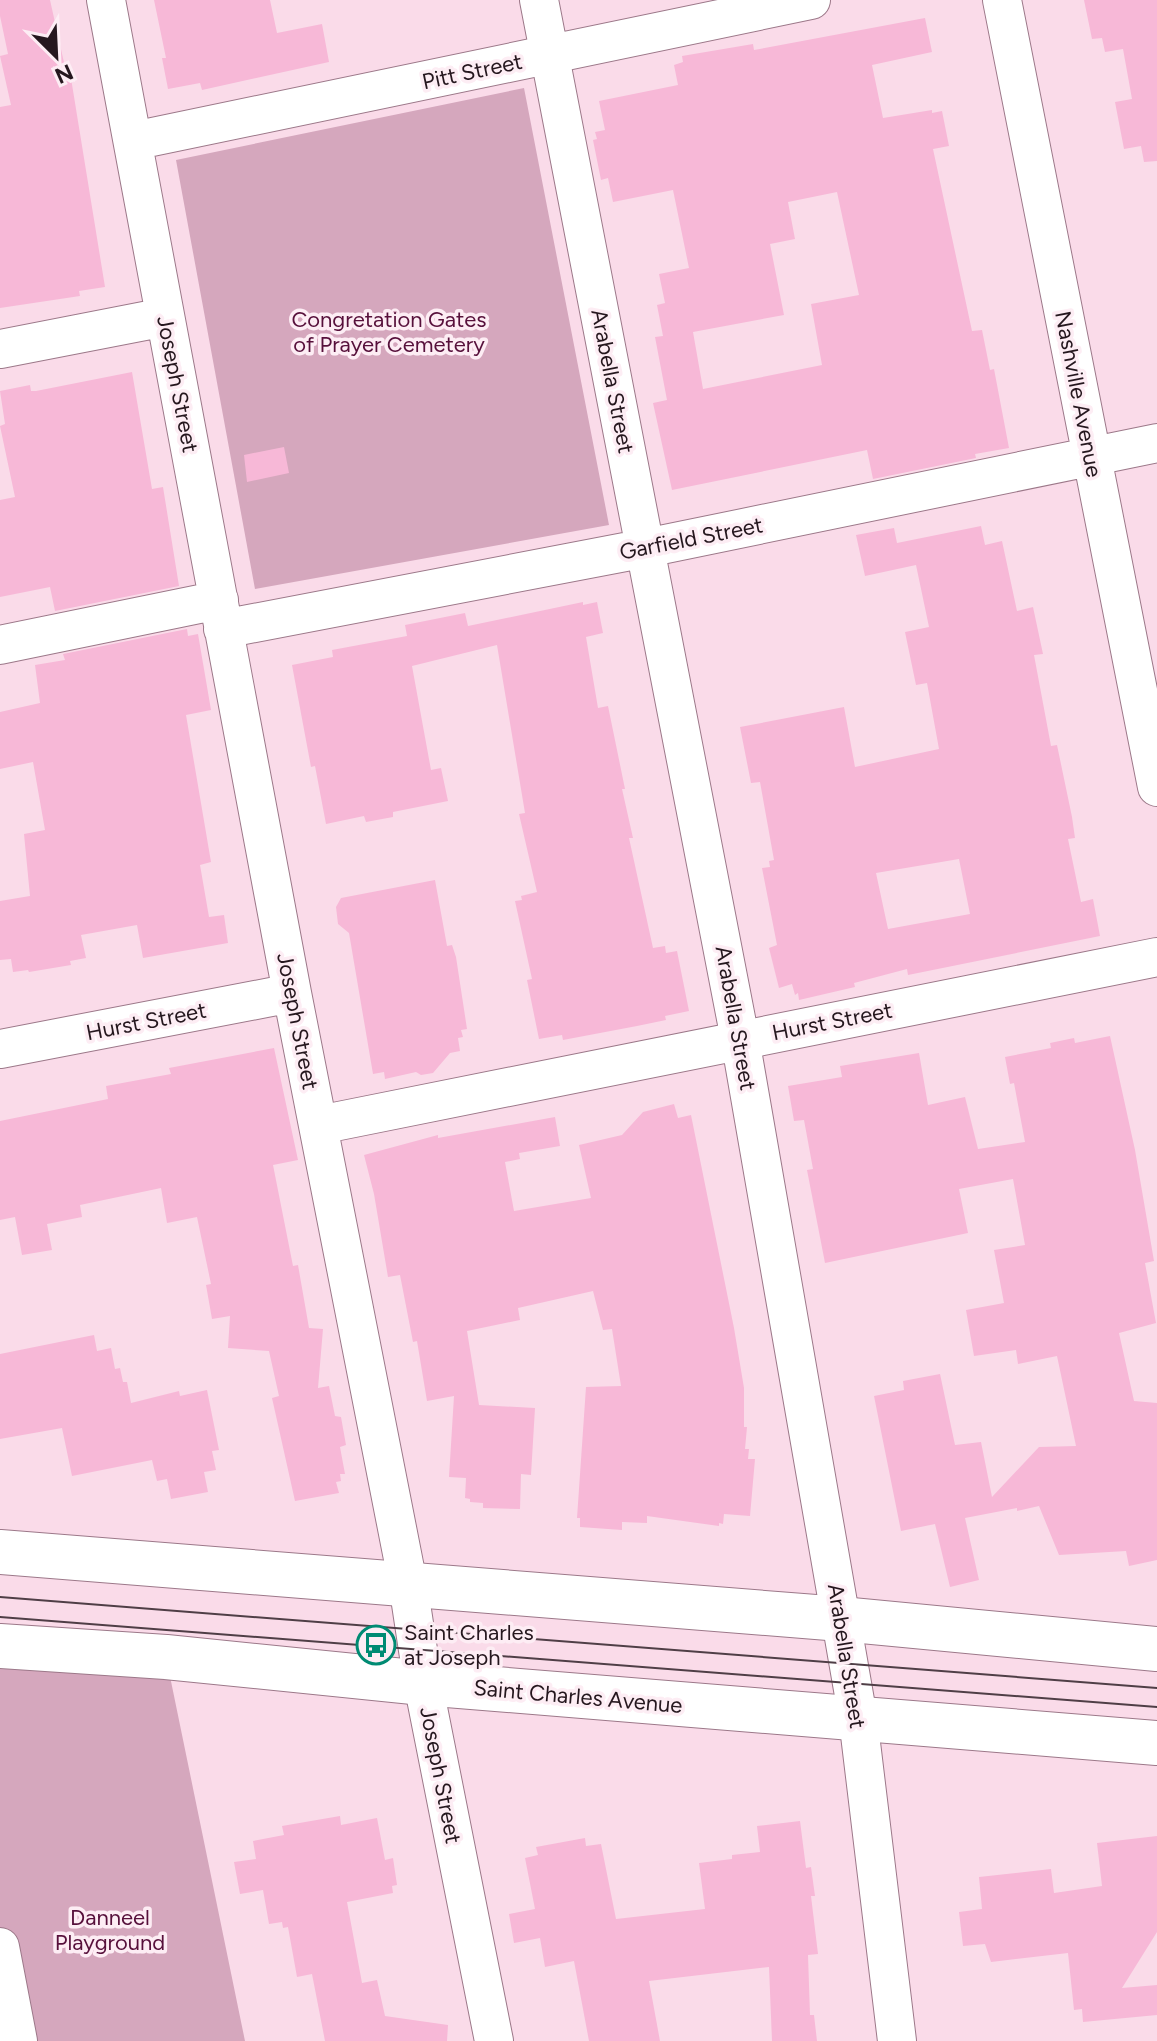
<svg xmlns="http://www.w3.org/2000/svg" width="1157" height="2041" viewBox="0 0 1157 2041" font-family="Figtree,sans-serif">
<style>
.green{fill:#d5a7bd}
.building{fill:#f7b8d7;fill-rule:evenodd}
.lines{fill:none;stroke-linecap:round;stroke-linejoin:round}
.street-casing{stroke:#9c7889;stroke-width:40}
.secondary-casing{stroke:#9c7889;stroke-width:46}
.street{stroke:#fff;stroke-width:38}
.secondary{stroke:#fff;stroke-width:44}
.tram{stroke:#4f3e46;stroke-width:2}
.labels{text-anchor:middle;stroke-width:7;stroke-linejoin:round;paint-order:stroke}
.street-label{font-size:22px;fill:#25171e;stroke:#fdedf4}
.park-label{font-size:22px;fill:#57103b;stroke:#fdedf4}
.poi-label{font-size:22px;fill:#25171e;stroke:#fdedf4;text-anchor:start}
</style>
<rect width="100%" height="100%" fill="#fadbe9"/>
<!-- green -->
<path class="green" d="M524,88L609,525L255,589L176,160Z
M0,1646L166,1657L245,2041H18L0,1947Z"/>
<!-- building -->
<path class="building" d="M0,0H50L65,67L69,66L105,287L79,291L80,296L0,308V107L11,105L0,56L8,54L0,16Z
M154,0H270L277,33L322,24L329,62L202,90L200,83L168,89L162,58H166Z
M1084,0H1157V161L1144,162L1141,146L1124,149L1115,102L1132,99L1123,49L1105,52L1102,38L1092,39Z
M925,18L932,52L872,65L883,118L932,110V113L942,111L949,146L933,149L972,331L982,330L990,370L994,369L1009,448L975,454L976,458L873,479L867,450L672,490L653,403L667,400L655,337L663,336L657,305L665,303L659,274L689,268L673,190L613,202L608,178L601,180L593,140L597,139L595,132L605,130L599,101L678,85L674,65L683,62L682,56L753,44L754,50ZM837,192L859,295L811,304L822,365L703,389L693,332L784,315L770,244L795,239L788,202Z
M132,372L152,489L163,487L179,586L55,611L50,587L0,597V500L15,497L0,426L5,424L0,391L30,385L31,391H36Z
M284,447L289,473L247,482L244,455Z
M981,526L985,545L1002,541L1017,611L1033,607L1043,654L1034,655L1051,746L1057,745L1072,817L1075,838L1068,839L1081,902L1093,899L1100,936L908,975L907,969L854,983L855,987L799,1000L798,993L795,995L792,984L779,988L769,948L777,945L762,868L770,867L769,861L774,860L760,782L751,783L740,727L844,707L855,767L939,749L927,683L916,685L905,632L929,627L916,565L865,576L856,535L894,528L897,543ZM959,859L970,914L888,929L876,873Z
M583,602V605L597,602L603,633L586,637L598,708L608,706L625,789H622L633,838H629L653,948L665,946L666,953L677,951L689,1011L665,1016L666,1020L637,1026L563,1040L562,1035L539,1039L527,980L532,979L515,901L522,900L521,896L537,892L519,814L525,813L497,645L412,666L431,770L441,768L448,801L393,812V817L366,822L364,816L326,824L315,766L311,767L292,665L333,657L332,650L407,636L405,625L465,613L468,626Z
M187,629L188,636L198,634L211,710L186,715L211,862L200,865L209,917L224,915L228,943L143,958L137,925L81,935L86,958L70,961L71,965L29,972L28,970L13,972L11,959L0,960V901L30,896L24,834L45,830L33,762L0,769V712L40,703L35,665L65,660L63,654Z
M435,880L447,946L452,945L456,957L467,1029L461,1030L463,1037L458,1038L460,1051L450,1053L433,1073L421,1075L416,1072L385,1079L384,1072L373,1074L349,933L338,924L336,907L341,898Z
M1110,1036L1135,1150L1154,1261L1145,1263L1156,1323L1119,1333L1134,1401L1157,1403V1560L1129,1566L1126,1551L1059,1555L1039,1506L1017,1511V1508L965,1518L979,1580L950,1587L935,1524L901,1531L874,1396L904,1390L903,1381L940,1374L955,1445L981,1442L992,1497L1039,1447L1076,1446L1057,1356L1018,1364L1016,1350L974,1356L966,1310L1004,1303L994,1250L1025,1245L1013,1179L959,1189L968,1233L825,1263L807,1170L813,1169L804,1120L794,1121L788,1086L842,1077L840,1066L919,1053L928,1105L965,1097L978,1149L1025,1142L1014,1083L1010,1084L1005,1057L1051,1048L1050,1043L1074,1038L1075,1043Z
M274,1048L298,1160L273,1165L293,1266L298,1265L309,1328L323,1329L318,1388L329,1386L335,1416L341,1417L346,1445L340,1447L345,1474H340L341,1481L336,1482L339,1493L295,1501L272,1398L279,1396L269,1351L228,1348L230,1316L212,1319L206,1285L211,1284L197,1217L167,1223L161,1188L80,1205L82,1217L47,1224L52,1250L22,1255L15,1217L0,1220V1121L108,1099L106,1086L171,1074L169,1068Z
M674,1104L678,1118L691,1115L734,1328L744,1388V1427H747L745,1449H749L748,1459H755L750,1516L724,1514L723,1524L719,1523V1526L647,1516V1523L622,1522V1530L580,1527V1518H577L586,1387L621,1386L612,1329L603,1330L593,1291L518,1308L520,1320L467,1331L479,1405L535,1408L531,1475L521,1474L520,1509L483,1508V1503L470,1502V1499L465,1498L466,1478L449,1477L454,1396L427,1401L417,1341L413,1342L400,1275L388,1277L374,1194L364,1155L438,1135V1138L555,1117L560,1146L519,1153L520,1159L505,1162L514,1211L591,1198L579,1145L622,1135L643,1112Z
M94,1335L97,1351L111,1348L115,1369L120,1368L123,1382H127L131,1403L179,1391L180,1396L207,1390L219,1450L212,1451L216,1470L204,1472L208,1492L171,1499L167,1479L157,1481L152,1460L72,1476L62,1428L0,1439V1354Z
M340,1816L341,1825L377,1818L385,1860L393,1858L397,1885L392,1886L393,1893L347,1902L362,1983L377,1980L385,2016L448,2025L447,2041H325L312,1974L297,1977L288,1927L283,1928L282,1922L269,1924L263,1890L240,1894L234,1862L256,1859L253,1841L284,1835L282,1826Z
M800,1821L806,1868L811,1867L815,1896H811L818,1954L808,1955L810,2015H814L817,2041H772L769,1967L649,1981L660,2041H589L574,1961L545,1967L540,1938L514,1943L509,1914L535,1909L525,1858L538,1855L536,1847L585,1838L586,1846L601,1844L616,1919L705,1909L699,1863L732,1859V1855L760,1852L757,1826Z
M1157,1836V1932L1122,1988L1157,1985V2015L1083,2022L1082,2009L1074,2010L1068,1953L991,1962L985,1944L963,1946L959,1912L982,1909L979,1877L1051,1869L1054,1893L1102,1886L1097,1843Z"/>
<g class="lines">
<defs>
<path id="street" d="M106,0L292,993L408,1584L423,1683L494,2041
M539,0L740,1039L858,1718L897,2041
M1002,0L1157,787
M133,141L811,0
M0,349L165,317
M223,629L646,548L1157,443
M0,645L219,600
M0,1049L292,993
M319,1125L1157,957
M0,1947L18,2041"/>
<path id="secondary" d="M0,1552L841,1619L1157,1649
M0,1646L166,1657L423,1683L1157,1743"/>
</defs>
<!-- street casing -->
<use href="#street" class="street-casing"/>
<!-- secondary casing -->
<use href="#secondary" class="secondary-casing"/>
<!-- street -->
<use href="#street" class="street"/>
<!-- secondary -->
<use href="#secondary" class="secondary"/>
<!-- tram -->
<path class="tram" d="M0,1597L1157,1688
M0,1617L1157,1707"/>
</g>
<!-- icons -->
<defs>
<symbol id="bus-ring" viewBox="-11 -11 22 22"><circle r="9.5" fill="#fdedf4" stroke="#008b73" stroke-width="1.5"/><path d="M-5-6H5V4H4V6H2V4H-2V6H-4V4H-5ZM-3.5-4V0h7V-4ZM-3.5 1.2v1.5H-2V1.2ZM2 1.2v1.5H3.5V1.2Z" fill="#008b73"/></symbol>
</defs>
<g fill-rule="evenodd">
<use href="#bus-ring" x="354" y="1623" width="44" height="44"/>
</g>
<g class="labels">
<!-- street labels -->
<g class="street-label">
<text transform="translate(472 71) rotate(-12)" y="8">Pitt Street</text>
<text transform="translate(613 381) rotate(79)" y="8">Arabella Street</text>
<text transform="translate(178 384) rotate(79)" y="8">Joseph Street</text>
<text transform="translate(1079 394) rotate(79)" y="8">Nashville Avenue</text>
<text transform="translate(691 538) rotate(-11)" y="8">Garfield Street</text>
<text transform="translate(736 1018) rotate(80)" y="8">Arabella Street</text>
<text transform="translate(146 1021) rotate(-11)" y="8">Hurst Street</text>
<text transform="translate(298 1021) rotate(79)" y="8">Joseph Street</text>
<text transform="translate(832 1021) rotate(-11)" y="8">Hurst Street</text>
<text transform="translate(847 1656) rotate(81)" y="8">Arabella Street</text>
<text transform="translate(578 1696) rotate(5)" y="8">Saint Charles Avenue</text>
<text transform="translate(441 1775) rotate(79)" y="8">Joseph Street</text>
</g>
<!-- park labels -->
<g class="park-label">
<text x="389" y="327">Congretation Gates<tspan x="389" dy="25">of Prayer Cemetery</tspan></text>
<text x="110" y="1925">Danneel<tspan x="110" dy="25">Playground</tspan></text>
</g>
<!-- poi labels -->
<g class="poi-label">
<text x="404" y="1640">Saint Charles<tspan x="404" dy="25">at Joseph</tspan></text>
</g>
</g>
<!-- north arrow -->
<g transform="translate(56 56) rotate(156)" stroke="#fdedf4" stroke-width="6" paint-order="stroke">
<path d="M0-6L14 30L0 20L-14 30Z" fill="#25171e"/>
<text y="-12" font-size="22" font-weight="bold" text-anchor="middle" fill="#25171e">N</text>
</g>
</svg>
